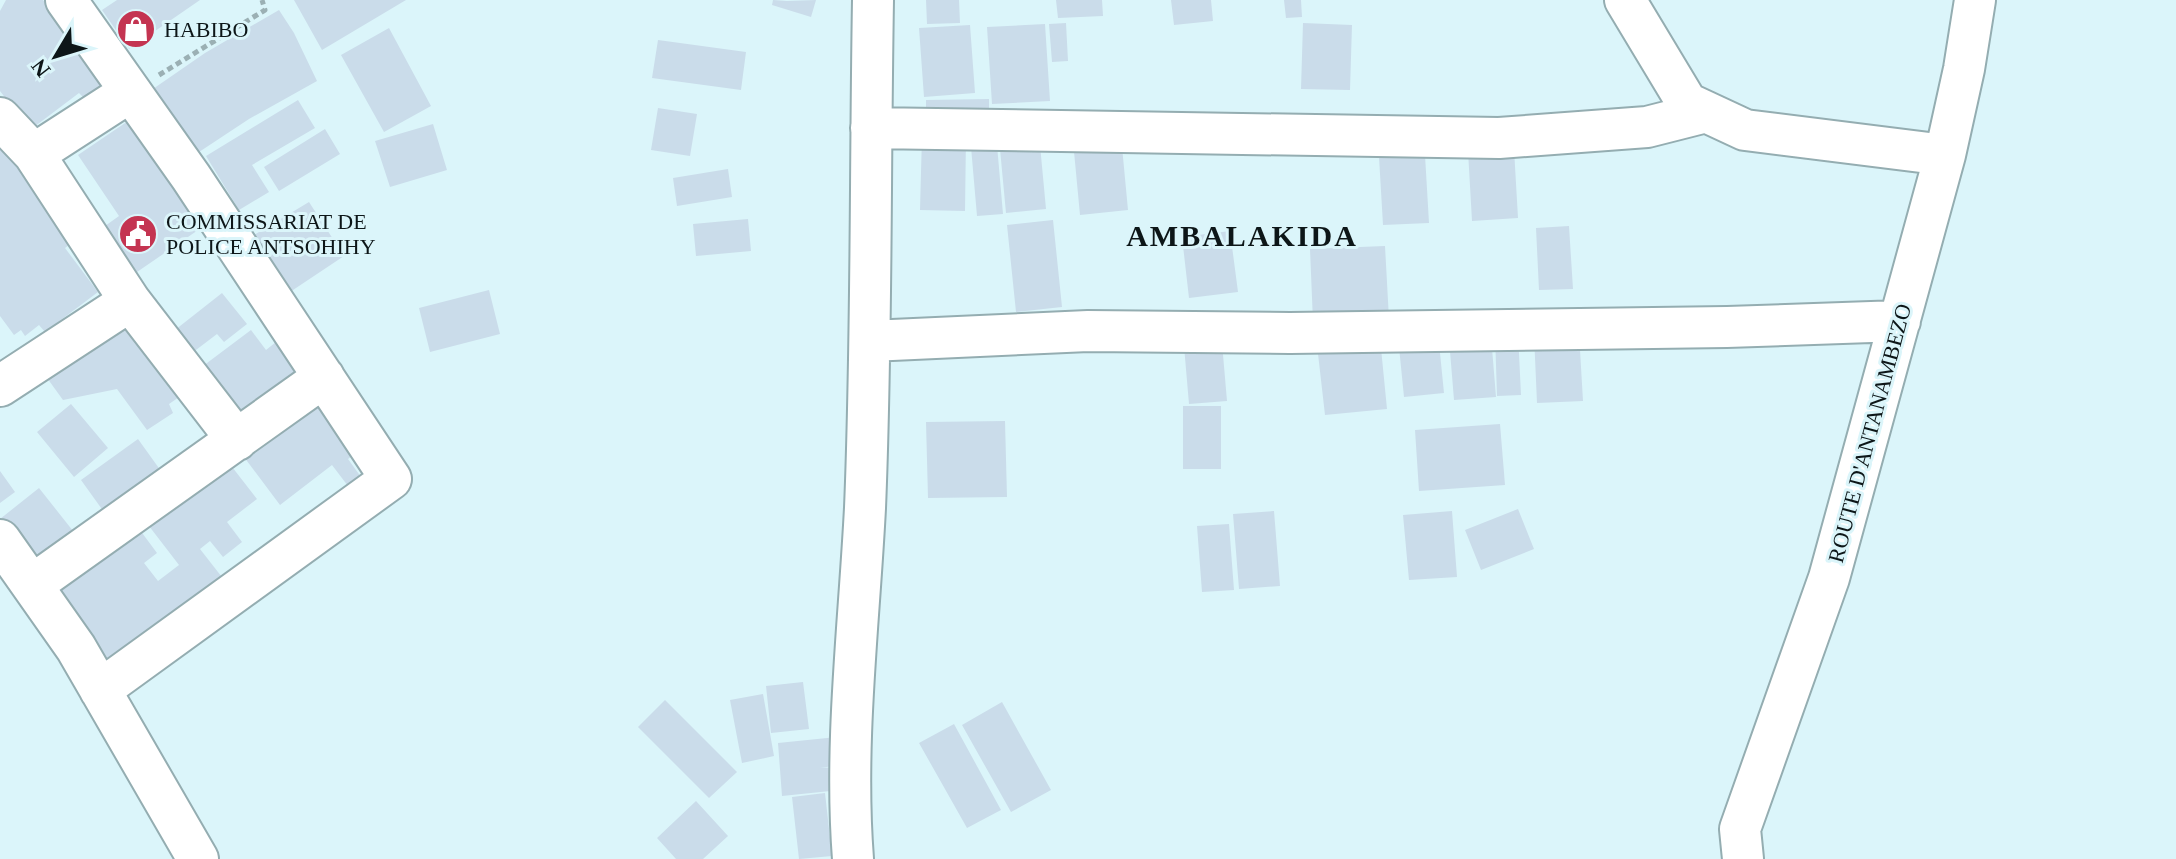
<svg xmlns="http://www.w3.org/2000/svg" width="2176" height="859" viewBox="0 0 2176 859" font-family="'Times New Roman',serif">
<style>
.building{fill:#cadcea}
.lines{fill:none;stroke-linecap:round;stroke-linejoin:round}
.minor-casing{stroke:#94adb1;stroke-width:44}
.path{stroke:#9bb0b4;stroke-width:5;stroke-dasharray:6 4;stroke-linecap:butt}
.minor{stroke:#fff;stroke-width:40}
.labels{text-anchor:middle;stroke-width:6;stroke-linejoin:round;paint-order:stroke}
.poi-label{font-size:22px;fill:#0d1618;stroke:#dbf5fa;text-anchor:start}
.street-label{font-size:22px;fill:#0d1618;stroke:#dbf5fa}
.district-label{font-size:30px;font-weight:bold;letter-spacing:2px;fill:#0d1618;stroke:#dbf5fa}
</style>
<rect width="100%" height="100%" fill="#dbf5fa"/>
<!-- building -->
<path class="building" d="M6,0H43L106,82L85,99L79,93L30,130L0,91V11Z
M117,0H200L129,49L102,10Z
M294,0H406L322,50Z
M773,0L787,1L816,0L811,17L772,5Z
M926,0H959L960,23L927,24Z
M1056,0H1102L1103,16L1058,18Z
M1171,0H1211L1213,21L1174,25Z
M1284,0H1301L1302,17L1286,18Z
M279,10L294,33L317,81L249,119L193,156L150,91L205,53Z
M1066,23L1068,61L1052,62L1049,24Z
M1303,23L1352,25L1350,90L1301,89Z
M1045,24L1050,101L992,104L987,27Z
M970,25L975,93L924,97L919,28Z
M389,28L431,106L384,132L341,55Z
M658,40L746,52L741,90L652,78Z
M989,99V119L926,120V100Z
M298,100L315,128L252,165L269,192L239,210L206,156Z
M658,108L697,114L690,156L651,150Z
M131,119L204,226L137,272L105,226L119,216L78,155Z
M433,124L447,170L390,187L375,141Z
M325,129L340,154L279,191L264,167Z
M922,135L966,136L965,211L920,210Z
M0,136L73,242L65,248L98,292L45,332L39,325L25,336L21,330L14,335L0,316Z
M1121,136L1128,210L1080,215L1073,141Z
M1424,138L1429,223L1383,225L1378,140Z
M997,145L1003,214L977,216L971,147Z
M1040,145L1046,209L1006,213L1000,149Z
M1514,149L1518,218L1472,221L1468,151Z
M728,169L732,197L677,206L673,178Z
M309,202L344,256L290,292L254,235Z
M748,219L751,251L696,256L693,224Z
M1053,220L1062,307L1016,312L1007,225Z
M1569,226L1573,289L1539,290L1536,228Z
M1230,231L1238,292L1189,298L1182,237Z
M1385,246L1389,319L1313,322L1310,249Z
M489,290L500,334L430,352L419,308Z
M222,293L247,324L224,342L217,334L192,353L175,330Z
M124,316L188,391L169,404L173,413L147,430L117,389L63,400L42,371Z
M251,330L266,350L281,338L305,370L239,421L199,369Z
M1438,333L1444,393L1404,397L1398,337Z
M1518,333L1521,395L1497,396L1495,334Z
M1579,333L1583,401L1537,403L1534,335Z
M1491,336L1496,397L1454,400L1449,339Z
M1380,338L1387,409L1325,415L1317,345Z
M1222,343L1227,401L1189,404L1184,346Z
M319,401L357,452L348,459L361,477L348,486L332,465L280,505L244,457Z
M71,404L108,448L74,477L37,432Z
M1183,406H1221V469H1183Z
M1005,421L1007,497L928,498L926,422Z
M1500,424L1505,485L1419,491L1415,430Z
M138,439L166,478L109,519L81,480Z
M229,463L257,499L227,522L242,542L223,557L210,541L200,549L225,581L111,671L47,590L134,522L157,553L144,563L158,581L179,565L149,526Z
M0,471L15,492L0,503Z
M39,488L77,536L39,567L0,519Z
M1518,509L1534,549L1481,570L1465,530Z
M1274,511L1280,586L1239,589L1233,514Z
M1452,511L1457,577L1409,580L1403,515Z
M1229,524L1234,590L1202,592L1197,526Z
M803,682L809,729L771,733L766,686Z
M763,694L774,756L742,763L730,700Z
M665,700L737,772L709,798L638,727Z
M1002,702L1051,790L1011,812L962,725Z
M954,724L1001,810L967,828L919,743Z
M837,737L840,765L820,768L838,767L840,790L782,796L778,743Z
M825,793L832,856L799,859L792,797Z
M696,801L728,836L703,859H676L657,838Z"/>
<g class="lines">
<defs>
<path id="minor" d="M66,0L191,177L391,479L100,690
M1625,0L1687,103L1745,130L1945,155
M0,118L34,154L130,301L237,440
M871,128L1499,138L1647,127L1706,112
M34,154L130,92
M870,341L1088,331L1290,333L1727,327L1900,321
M0,386L130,301
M0,540L76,648L198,859
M32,585L324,377
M853,859C844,743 859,625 865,508C872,339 870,170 873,0
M1743,859L1740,829L1829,578L1945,155L1964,69L1975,0"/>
</defs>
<!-- minor casing -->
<use href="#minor" class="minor-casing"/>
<!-- path -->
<path class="path" d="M159,75L265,10L262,0"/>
<!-- minor -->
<use href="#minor" class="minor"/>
</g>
<!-- icons -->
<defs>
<symbol id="shop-disc" viewBox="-11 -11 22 22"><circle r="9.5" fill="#c43451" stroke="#dbf5fa"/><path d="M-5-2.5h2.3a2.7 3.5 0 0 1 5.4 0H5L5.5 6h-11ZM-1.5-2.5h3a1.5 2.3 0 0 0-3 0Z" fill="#fff"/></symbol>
<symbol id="civic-disc" viewBox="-11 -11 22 22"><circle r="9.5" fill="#c43451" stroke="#dbf5fa"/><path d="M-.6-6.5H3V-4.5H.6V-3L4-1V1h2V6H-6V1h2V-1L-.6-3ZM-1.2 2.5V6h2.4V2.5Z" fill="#fff"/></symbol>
</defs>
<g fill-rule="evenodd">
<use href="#shop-disc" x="114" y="7" width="44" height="44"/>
<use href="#civic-disc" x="116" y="212" width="44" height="44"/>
</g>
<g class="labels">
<!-- poi labels -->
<g class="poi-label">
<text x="164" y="37">HABIBO</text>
<text x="166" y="229">COMMISSARIAT DE<tspan x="166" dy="25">POLICE ANTSOHIHY</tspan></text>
</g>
<!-- street labels -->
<g class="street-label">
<text transform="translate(1869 433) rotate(-75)" y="8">ROUTE D'ANTANAMBEZO</text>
</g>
<!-- district labels -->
<g class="district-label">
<text x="1242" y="246">AMBALAKIDA</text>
</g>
</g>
<!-- north arrow -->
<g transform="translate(56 56) rotate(232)" stroke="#dbf5fa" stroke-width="6" paint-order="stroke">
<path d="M0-6L14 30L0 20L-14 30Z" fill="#0d1618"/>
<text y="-12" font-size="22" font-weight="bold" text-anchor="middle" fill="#0d1618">N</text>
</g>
</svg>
